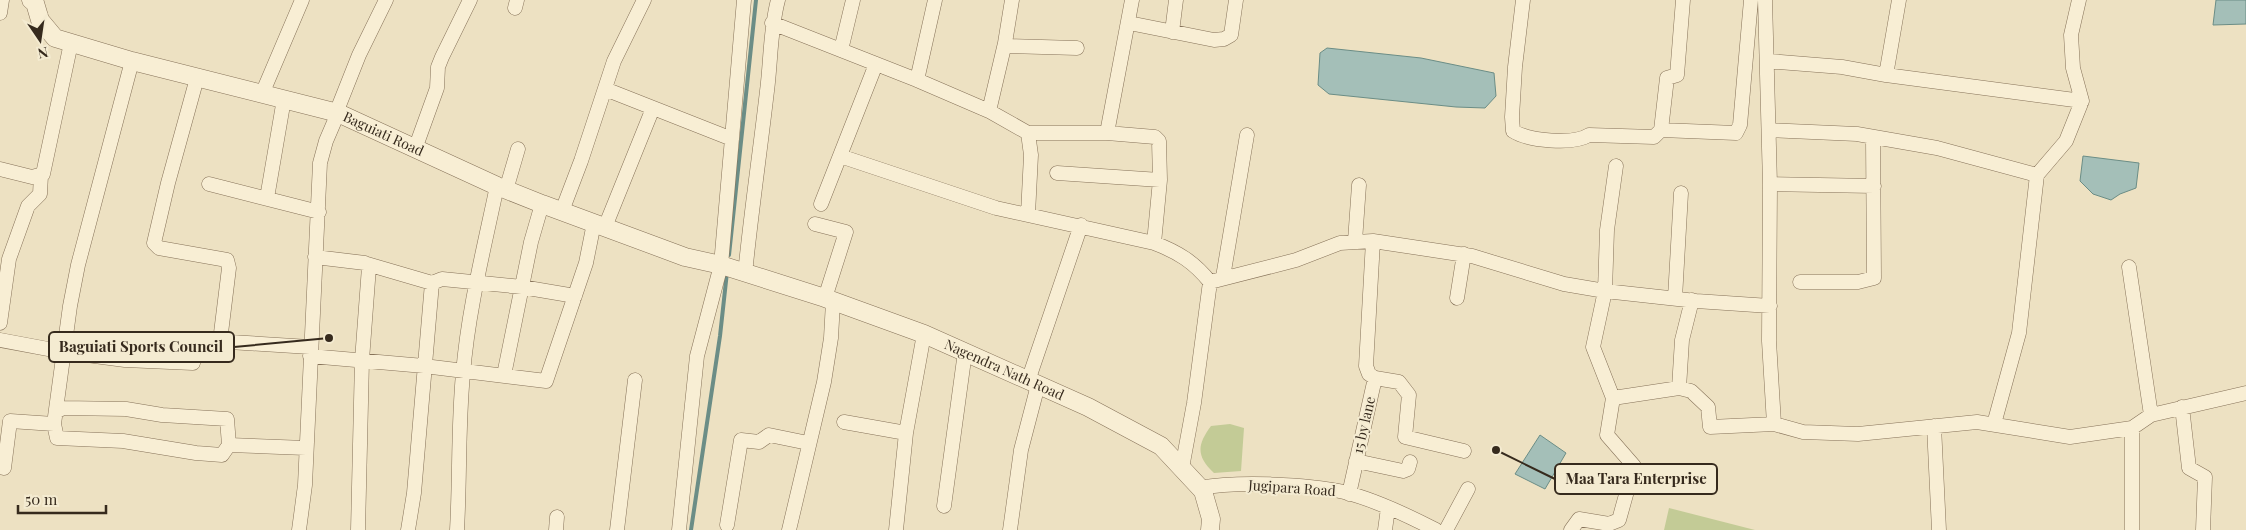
<svg xmlns="http://www.w3.org/2000/svg" width="2246" height="530" viewBox="0 0 2246 530" font-family="'Playfair Display',serif">
<style>
.green{fill:#c3cb96}
.water{fill:#a4bfb8;stroke:#6b8d86}
.lines{fill:none;stroke-linecap:round;stroke-linejoin:round}
.stream{stroke:#6b8d86;stroke-width:4}
.minor-casing{stroke:#867259;stroke-width:15}
.tertiary-casing{stroke:#867259;stroke-width:19}
.minor{stroke:#f8eed4;stroke-width:14}
.tertiary{stroke:#f8eed4;stroke-width:18}
.labels{text-anchor:middle;stroke-width:4;stroke-linejoin:round;paint-order:stroke}
.street-label{font-size:14px;fill:#362a1d;stroke:#f4ebd1}
.leader{fill:none;stroke:#362a1d;stroke-width:2}
.callout-dot{fill:#362a1d;stroke:#f4ebd1;stroke-width:2}
.callout{fill:#f4ebd1;stroke:#362a1d;stroke-width:2}
.callout-label{font-size:15px;text-anchor:middle;font-weight:bold;fill:#362a1d}
</style>
<rect width="100%" height="100%" fill="#ede1c2"/>
<!-- green -->
<path class="green" d="M1230,424L1244,428L1241,471L1214,473C1196,456 1197,445 1211,426Z
M1669,508L1755,530H1664Z"/>
<!-- water -->
<path class="water" d="M2216,0H2246V24L2213,25Z
M1327,48L1421,58L1494,73L1496,96L1485,108L1456,107L1329,94L1318,85L1320,53Z
M2083,156L2139,163L2136,188L2120,194L2111,200L2093,194L2080,181Z
M1540,435L1566,453L1545,489L1515,474Z"/>
<g class="lines">
<!-- stream -->
<path class="stream" d="M729,255L756,0
M691,530L720,336L727,272"/>
<defs>
<path id="minor" d="M1523,0L1515,67L1512,117L1513,131C1529,141 1573,145 1589,135L1654,137L1661,130L1736,133L1740,125L1751,0
M1765,0L1770,184L1769,341L1774,424
M515,8L517,0
M0,13L2,0
M772,23L917,80L989,111L1028,133H1107L1132,0
M1129,23L1214,40L1224,39L1231,35L1236,0
M1172,32L1176,0
M1005,46L1077,48
M841,50L853,0
M132,61L78,265L70,306L54,424L57,438L123,441L196,453L222,455L229,445L306,448
M1767,61L1842,67L1886,75L2082,101
M1886,75L1899,0
M197,78L168,183L154,243L159,248L227,260L229,268L220,341
M917,80L935,0
M605,89L732,139
M262,94L302,0
M989,111L1005,43L1012,0
M336,113L359,55L386,0
M1661,130L1667,78L1677,75L1683,0
M1769,130L1857,134L1937,148L2037,175L2019,333L1994,424
M1107,133L1155,137L1159,141L1160,180L1154,243
M415,149L437,88L438,67L442,57L470,0
M840,156L996,208L1154,243C1178,252 1194,262 1210,282L1194,403L1182,468
M0,169L32,177L43,174L71,43
M1057,173L1160,180
M2037,175L2066,141L2082,101L2073,68L2071,35L2079,0
M209,184L319,212
M1770,184L1874,186
M506,190L518,149
M267,198L284,99
M821,204L876,64
M562,211L581,161L614,61L644,0
M1028,214L1031,155L1028,133
M815,224L846,232L825,298
M605,227L653,108
M1355,241L1359,185
M1373,241L1366,366L1369,374L1375,378
M315,257L365,263L369,267L362,360L358,530
M367,264L432,283
M2129,267L2151,415
M745,274C751,213 760,152 767,91C771,60 770,30 778,0
M1223,277L1247,135
M1210,282L1296,260L1340,243L1373,241L1472,256L1564,284L1605,291L1696,301L1770,306
M1800,282H1858L1874,278L1873,137
M1457,298L1464,254
M1675,298L1681,193
M1692,300L1682,340L1679,388L1691,391L1708,407L1710,427L1774,424L1803,432L1858,434L1977,422L2070,437L2132,428L2151,415L2246,393
M0,323L9,259L28,206L40,194L41,175
M0,340L64,352L125,360L193,363L198,340L310,347
M310,356L424,366L546,381L586,263L594,223
M504,375L531,242L542,204
M1028,381L1081,225
M1613,398L1679,388
M2182,407L2189,468L2205,477L2203,530
M56,412L63,408L126,409L162,415L227,419L229,445
M844,422L906,433
M1934,426L1939,530
M2132,428V530
M1356,461L1403,471L1408,469L1410,462
M0,467L4,468L10,421L54,424
M1200,488C1237,481 1307,484 1344,492C1376,500 1407,515 1436,530
M1349,494L1375,378L1399,382L1409,395L1405,437L1464,451
M944,506L965,352
M727,525L741,440L759,442L769,435L808,443
M299,530L305,485L320,163L326,141L338,113
M408,530L414,493L432,283L442,279L522,287L575,296
M457,530C460,478 458,426 463,374C468,311 484,248 497,186
M556,530L557,517
M617,530L635,380
M679,530L697,356L721,265L744,0
M789,530L824,382L831,338L833,302
M896,530L906,433L924,334
M1010,530L1021,450L1038,385
M1385,530L1388,508
M1446,530L1468,489
M1571,530L1579,519L1609,524L1619,520L1634,466L1607,435L1613,398L1593,347L1605,291L1607,230L1616,166"/>
<g id="tertiary">
<path id="s1" d="M31,0L35,3L40,20L55,38L132,61L338,113L497,186L542,204L685,257L721,265L825,298L924,334L1088,407L1161,446L1203,491L1211,519L1210,530"/>
</g>
</defs>
<!-- minor casing -->
<use href="#minor" class="minor-casing"/>
<!-- tertiary casing -->
<use href="#tertiary" class="tertiary-casing"/>
<!-- minor -->
<use href="#minor" class="minor"/>
<!-- tertiary -->
<use href="#tertiary" class="tertiary"/>
</g>
<g class="labels">
<!-- street labels -->
<g class="street-label">
<text dy="5" stroke="none"><textPath href="#s1" startOffset="389">Baguiati Road</textPath></text>
<text dy="5" stroke="none"><textPath href="#s1" startOffset="1054">Nagendra Nath Road</textPath></text>
<text transform="translate(1364 425) rotate(-77)" y="5">15 by lane</text>
<text transform="translate(1292 488) rotate(4)" y="5">Jugipara Road</text>
</g>
</g>
<!-- callouts -->
<path class="leader" d="M329 338L234 347M1496 450L1555 479"/>
<g class="callout-dot">
<circle cx="329" cy="338" r="5"/>
<circle cx="1496" cy="450" r="5"/>
</g>
<g class="callout">
<rect x="49" y="332" width="185" height="30" rx="5"/>
<rect x="1555" y="464" width="162" height="30" rx="5"/>
</g>
<g class="callout-label">
<text x="141" y="352">Baguiati Sports Council</text>
<text x="1636" y="484">Maa Tara Enterprise</text>
</g>
<!-- north arrow -->
<g transform="translate(40 40) rotate(167)" stroke="#f4ebd1" stroke-width="4" paint-order="stroke">
<path d="M0-4L9 19L0 12L-9 19Z" fill="#362a1d"/>
<text y="-8" font-size="14" font-weight="bold" text-anchor="middle" fill="#362a1d">N</text>
</g>
<!-- scale -->
<path d="M18 505v8h88v-8" fill="none" stroke="#362a1d" stroke-width="2.5"/>
<text x="25" y="505" font-size="15" fill="#362a1d" stroke="#f4ebd1" stroke-width="4" paint-order="stroke">50 m</text>
</svg>
